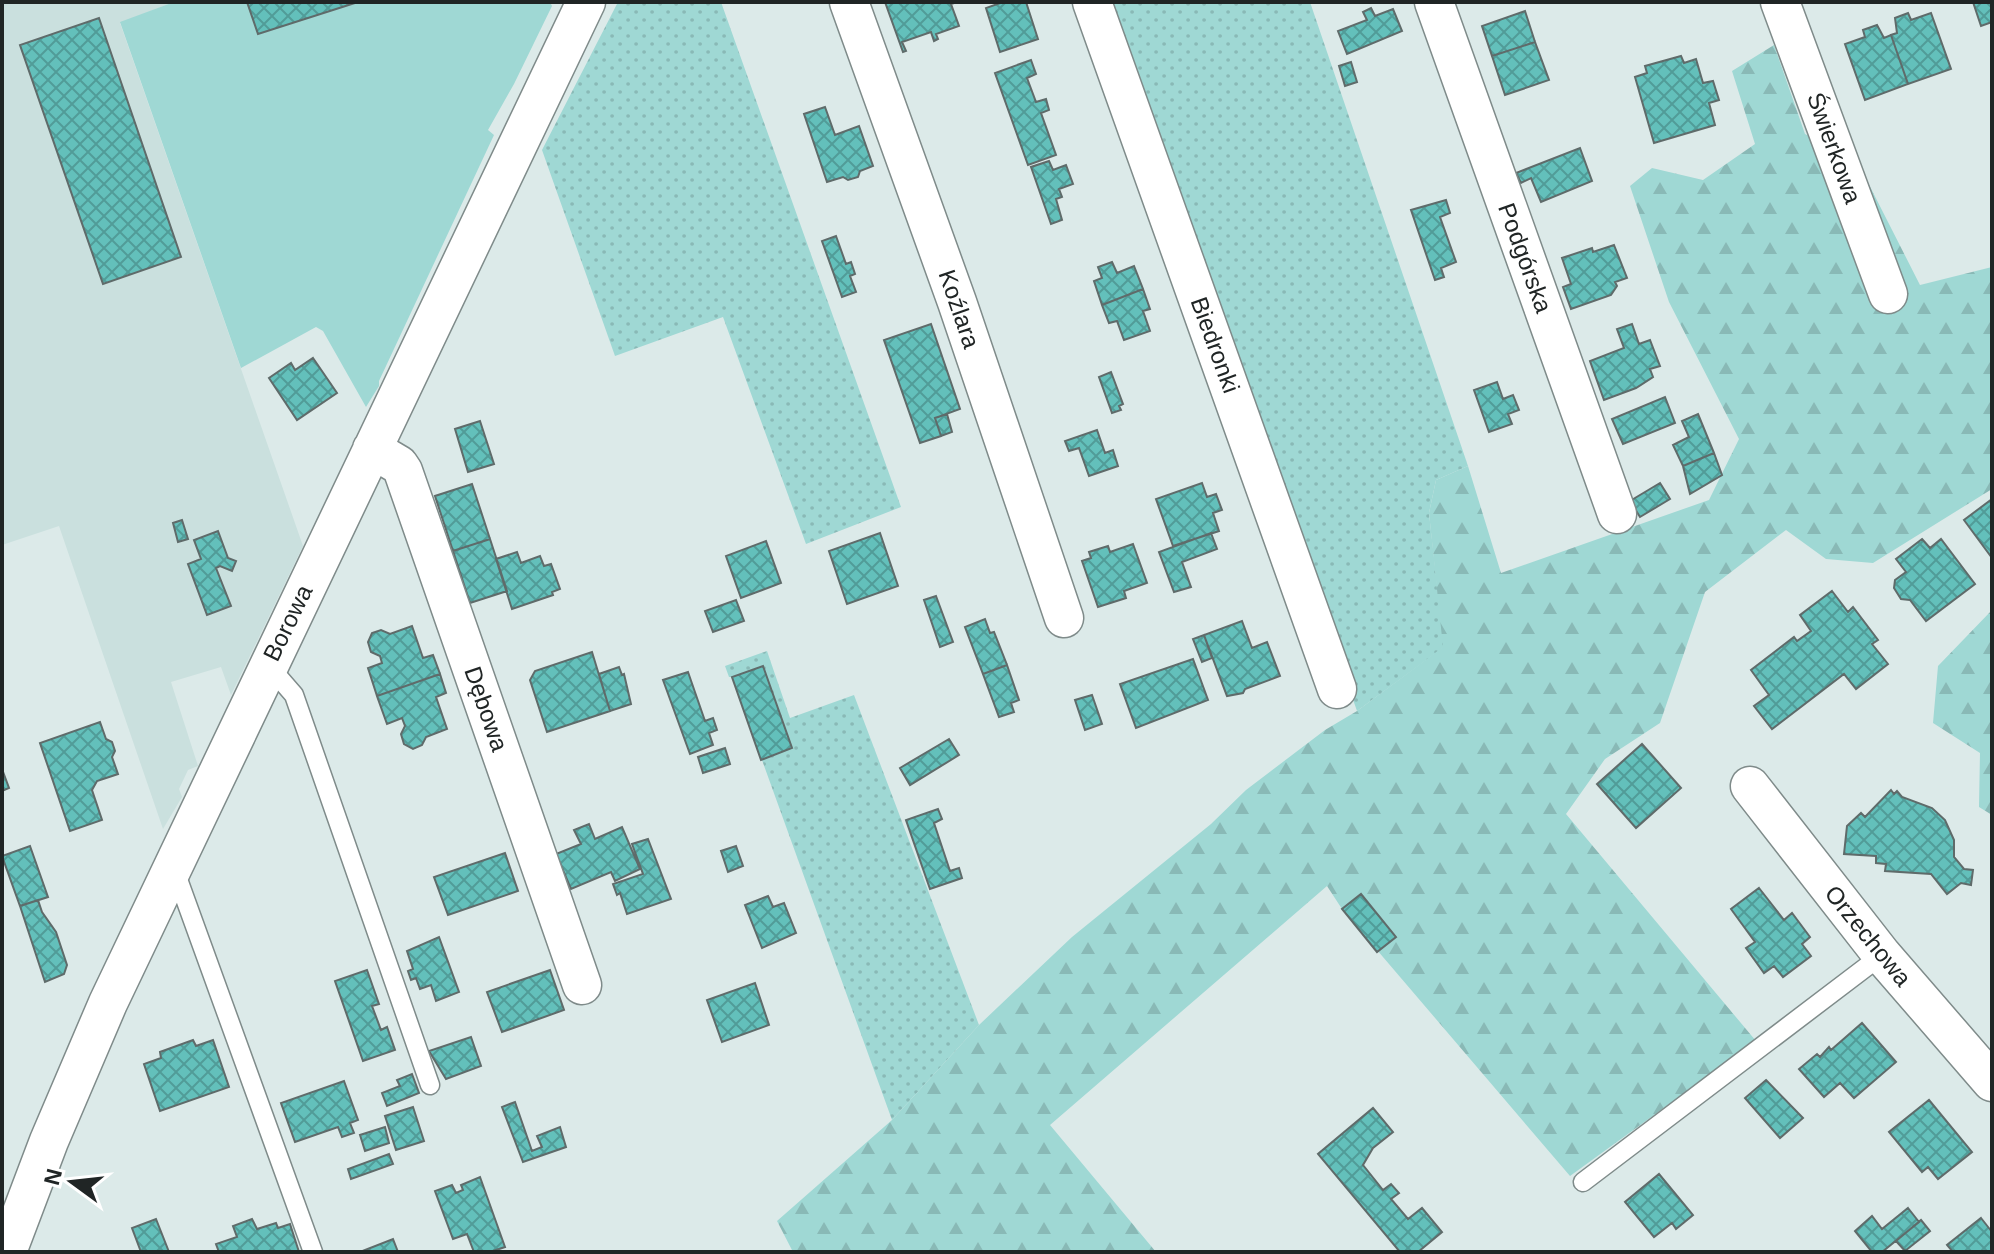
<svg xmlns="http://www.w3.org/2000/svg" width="1994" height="1254" viewBox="0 0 1994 1254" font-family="Helvetica,sans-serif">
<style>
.built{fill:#cae0de}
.grass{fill:url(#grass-dots)}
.forest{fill:url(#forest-firs)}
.pitch{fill:#9fd8d4}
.building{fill:url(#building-cross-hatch);stroke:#5f6b6a;stroke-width:2}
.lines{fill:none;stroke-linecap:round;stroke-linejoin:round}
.lane-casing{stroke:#7f8b8a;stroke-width:21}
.street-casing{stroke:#7f8b8a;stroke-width:41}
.lane{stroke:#fff;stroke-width:18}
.street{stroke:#fff;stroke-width:38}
.labels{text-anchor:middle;stroke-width:6;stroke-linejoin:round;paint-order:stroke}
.street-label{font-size:24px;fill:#202525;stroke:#fff}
</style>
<defs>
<pattern id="grass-dots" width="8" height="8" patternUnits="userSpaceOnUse" patternTransform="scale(2)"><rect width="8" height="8" fill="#9fd8d4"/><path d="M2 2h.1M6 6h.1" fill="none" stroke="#89b9b6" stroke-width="1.8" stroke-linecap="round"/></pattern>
<pattern id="forest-firs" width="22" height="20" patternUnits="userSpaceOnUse" patternTransform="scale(2)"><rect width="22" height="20" fill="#9fd8d4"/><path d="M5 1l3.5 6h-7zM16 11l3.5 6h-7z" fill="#89b9b6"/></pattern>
<pattern id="building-cross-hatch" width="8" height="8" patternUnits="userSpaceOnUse" patternTransform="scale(2)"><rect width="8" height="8" fill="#63c0bb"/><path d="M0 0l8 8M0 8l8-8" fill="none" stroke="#519c98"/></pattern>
</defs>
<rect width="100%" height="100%" fill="#dceae9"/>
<!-- built -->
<path class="built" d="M2,2H174L120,23L303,546L231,695L221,667L171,682L198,766L188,770L179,789L182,797L163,829L59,526L2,545Z"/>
<!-- grass -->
<path class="grass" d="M618,2H721L901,507L806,544L723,317L615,356L542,150Z
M1108,2H1310L1468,466L1436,480L1429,513L1444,647L1357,711Z
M767,651L790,718L854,695L979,1025L892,1120L732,677H729L725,666Z"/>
<!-- forest -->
<path class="forest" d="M1774,45L1805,134L1856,159L1920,285L1992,267V489L1873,563L1826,559L1786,530L1705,592L1660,723L1605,759L1566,814L1756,1041L1570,1176L1342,909L1327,886L1050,1125L1156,1252H793L777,1221L892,1120L979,1025L1072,937L1211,824L1246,790L1325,730L1357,711L1443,647L1429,513L1436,480L1468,466L1501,573L1709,500L1739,439L1669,302L1630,186L1652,168L1703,180L1755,144L1732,71Z
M1992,610V815L1979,807L1980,753L1933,723L1938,666Z"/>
<!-- pitch -->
<path class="pitch" d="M174,2H550L552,6L514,84L488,130L494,135L379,381V386L366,407L323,331L316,327L241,368L120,22Z"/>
<!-- building -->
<path class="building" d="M247,2H358L258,34Z
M885,2H957L951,4L959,26L936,34L938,39L934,41L931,32L902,42L906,51L903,52Z
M1003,2H1026L1038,39L1000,52L986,8Z
M1973,2H1992V22L1981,26Z
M1371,8L1375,16L1393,9L1402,31L1347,54L1338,31L1367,20L1363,12Z
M1525,11L1535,42L1492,56L1482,26Z
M1908,13L1911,20L1931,13L1951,69L1908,84L1891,35L1897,33L1895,18Z
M99,18L181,257L103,284L20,45Z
M1877,25L1884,38L1891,35L1908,84L1865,100L1845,44L1865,37L1863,30Z
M1535,42L1549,80L1505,95L1492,56Z
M1681,56L1684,63L1696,59L1703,83L1713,81L1719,100L1709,103L1715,125L1654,143L1635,77L1647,73L1645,66Z
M1031,60L1036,74L1027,78L1036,102L1046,99L1049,110L1041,113L1056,155L1028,165L995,73Z
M1351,62L1357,82L1345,86L1339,66Z
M825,107L835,135L859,126L873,166L860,171L858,177L848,180L843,177L827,182L804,114Z
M1580,148L1592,181L1541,202L1531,178L1521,183L1516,173Z
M1049,161L1053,170L1066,165L1073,184L1059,189L1062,197L1056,199L1062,220L1051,224L1031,167Z
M1446,200L1450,213L1440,217L1456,262L1441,268L1444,277L1435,280L1411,210Z
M836,236L846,264L851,262L855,274L850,276L856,292L842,297L822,241Z
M1614,245L1627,278L1615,282L1617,286L1611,295L1571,309L1563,287L1571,284L1562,258L1592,248L1593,252Z
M1112,262L1117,273L1134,266L1143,289L1102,305L1094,281L1102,278L1098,267Z
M1143,289L1150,309L1143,311L1150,331L1124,340L1117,321L1109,323L1102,305Z
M931,324L960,409L935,418L941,436L920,443L884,340Z
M1632,324L1639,344L1650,340L1660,366L1650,369L1653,377L1636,388L1604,400L1590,361L1624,348L1617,329Z
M313,358L337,393L297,420L269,378L291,363L295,370Z
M1111,372L1123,404L1119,406L1121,410L1112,413L1099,377Z
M1497,382L1503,399L1513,395L1519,410L1508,414L1512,424L1489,432L1474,390Z
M1665,397L1675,423L1623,444L1612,419Z
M947,414L952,432L941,436L935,418Z
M1698,414L1714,453L1683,466L1673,445L1689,437L1682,421Z
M480,421L494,464L468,472L455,429Z
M1097,430L1105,453L1113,450L1118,466L1089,476L1079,448L1069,451L1065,441Z
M1714,453L1722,475L1690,494L1683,466Z
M1202,483L1207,497L1216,494L1222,510L1213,513L1219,531L1173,546L1156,499Z
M1660,483L1670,499L1640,517L1630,501Z
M472,484L490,539L453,551L435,496Z
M1992,499V558L1964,520Z
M182,520L188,539L178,542L173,523Z
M218,531L228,558L236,561L232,571L220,566L216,568L231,606L207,615L188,564L201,559L194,540Z
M880,533L898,586L847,604L829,551Z
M1211,533L1217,549L1182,562L1191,587L1174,592L1159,552Z
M490,539L507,591L470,603L453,551Z
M1922,539L1930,548L1941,539L1975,584L1926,621L1910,600L1901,599L1894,588L1895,580L1906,572L1896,559Z
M766,541L781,583L741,598L726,556Z
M1133,544L1147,583L1124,591L1126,598L1098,607L1082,561L1091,558L1089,552L1108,546L1110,552Z
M517,552L521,563L540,556L544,566L551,564L560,589L552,592L553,595L512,609L496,559Z
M1832,591L1848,612L1853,607L1878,640L1872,644L1888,664L1856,689L1844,674L1772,729L1754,706L1769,695L1751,670L1794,637L1797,641L1811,631L1800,615Z
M936,596L953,642L940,647L924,600Z
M736,600L744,621L713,632L705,611Z
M985,619L990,633L994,632L1007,665L983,674L965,627Z
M1242,621L1252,648L1267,642L1280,676L1245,689L1243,693L1227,696L1204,635Z
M412,626L423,658L433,655L440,674L377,696L368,668L382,663L380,656L371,652L368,642L372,633L381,630L390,634Z
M1204,635L1212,658L1202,662L1193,639Z
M592,652L610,711L547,732L530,680L535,671Z
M1193,659L1208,700L1136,728L1120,684Z
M1007,665L1019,700L1011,703L1014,712L999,717L983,674Z
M763,666L792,748L761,760L732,677Z
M619,667L622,675L624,674L631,704L610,711L599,674Z
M688,672L705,721L713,718L717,730L709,733L713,745L690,754L663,680Z
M440,674L446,693L436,697L447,729L426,737L422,745L413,749L404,744L401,734L405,726L402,718L387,724L377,696Z
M1092,695L1102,724L1085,730L1075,700Z
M100,722L106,739L112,742L115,751L112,757L118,774L97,781L92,790L102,820L70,831L40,743Z
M949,739L959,755L910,785L900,768Z
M1642,744L1681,788L1636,828L1597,784Z
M725,748L730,764L703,773L698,757Z
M2,769L9,788L2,791Z
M1891,790L1894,794L1897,791L1902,797L1932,808L1945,820L1954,840V857L1964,869L1973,870L1971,885L1961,883L1947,894L1931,874L1885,871L1886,864L1876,863V856L1844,854L1847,826L1861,813L1865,817Z
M938,809L942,819L934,823L950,871L959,868L962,878L930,889L906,820Z
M589,824L595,839L622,827L640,869L615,881L611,872L571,889L556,854L581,844L574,830Z
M648,839L671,899L627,914L620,893L617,895L613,884L643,874L632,844Z
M30,846L48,897L20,906L2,856Z
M736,846L743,866L728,872L721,851Z
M505,853L518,891L448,915L434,877Z
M1759,888L1784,920L1792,913L1810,937L1802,944L1811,956L1783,977L1774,966L1764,973L1746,948L1755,942L1731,909Z
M1361,894L1396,937L1377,952L1342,909Z
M768,896L773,907L784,903L796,933L762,948L745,905Z
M38,900L42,912L56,932L67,965L64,974L45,982L20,906Z
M439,937L459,992L436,1001L431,985L420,989L416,978L411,980L408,971L413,969L407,951Z
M367,970L379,1004L372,1006L381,1030L387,1027L395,1050L363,1061L335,981Z
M550,970L564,1010L502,1032L487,992Z
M755,983L769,1025L722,1042L707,1000Z
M1862,1023L1896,1062L1854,1098L1840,1083L1824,1097L1799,1069L1817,1054L1820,1057L1829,1047L1831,1050Z
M471,1037L481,1066L446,1079L429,1051Z
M193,1040L196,1046L213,1040L229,1087L160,1111L144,1064L161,1058L160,1052Z
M412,1074L419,1093L387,1106L382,1093L400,1086L397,1080Z
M1766,1080L1803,1118L1780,1138L1745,1098Z
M344,1081L358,1120L350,1123L354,1133L342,1137L338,1127L295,1142L281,1103Z
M1929,1100L1972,1152L1938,1179L1928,1167L1922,1172L1889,1132Z
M515,1102L532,1151L542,1147L537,1136L560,1127L566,1147L523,1162L502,1107Z
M413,1107L424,1141L396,1150L385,1116Z
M1373,1108L1393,1132L1373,1148L1363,1165L1383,1190L1391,1184L1399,1193L1391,1199L1408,1219L1422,1208L1442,1232L1418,1252H1400L1318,1154Z
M385,1127L389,1143L365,1151L360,1135Z
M389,1154L393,1164L351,1179L348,1169Z
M1659,1174L1693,1215L1676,1229L1672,1223L1654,1237L1625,1202Z
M480,1177L505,1247L490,1252H474L467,1234L453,1239L435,1191L452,1185L456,1193L463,1190L461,1185Z
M1908,1208L1919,1222L1882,1252H1872L1855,1231L1872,1216L1882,1229Z
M1981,1218L1992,1232V1252H1953L1947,1245Z
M156,1219L169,1252H141L132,1228Z
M252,1219L257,1229L276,1223L278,1228L290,1224L299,1252H219L216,1244L237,1237L233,1226Z
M1921,1220L1930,1231L1905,1251L1896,1241Z
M393,1239L398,1252H360Z"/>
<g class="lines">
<defs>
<path id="lane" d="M268,665L294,695L430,1085
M175,871L313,1252
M1583,1182L1882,955"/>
<path id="street" d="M849,2L957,302L1064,618
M1092,2L1337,689
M1434,2L1617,514
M1780,2L1888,294
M372,449L399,465L403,471L582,985
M1750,786L1882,955L1992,1082
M7,1252L49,1141L108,1003L586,2"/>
</defs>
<!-- lane casing -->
<use href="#lane" class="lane-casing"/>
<!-- street casing -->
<use href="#street" class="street-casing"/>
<!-- lane -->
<use href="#lane" class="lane"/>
<!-- street -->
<use href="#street" class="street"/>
</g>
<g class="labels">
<!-- street labels -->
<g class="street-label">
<text transform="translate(1834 148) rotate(70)" y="8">Świerkowa</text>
<text transform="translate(1525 258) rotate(70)" y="8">Podgórska</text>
<text transform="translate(959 309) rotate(71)" y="8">Koźlara</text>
<text transform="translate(1215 345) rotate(70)" y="8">Biedronki</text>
<text transform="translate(288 623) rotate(-64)" y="8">Borowa</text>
<text transform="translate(486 709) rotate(71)" y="8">Dębowa</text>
<text transform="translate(1868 936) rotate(51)" y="8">Orzechowa</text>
</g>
</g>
<!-- border -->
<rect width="1994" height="1254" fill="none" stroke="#202525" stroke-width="8"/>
<!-- north arrow -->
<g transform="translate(72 1182) rotate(285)" stroke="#ffffff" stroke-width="6" paint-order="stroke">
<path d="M0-6L14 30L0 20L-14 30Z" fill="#202525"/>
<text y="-12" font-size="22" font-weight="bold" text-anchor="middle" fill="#202525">N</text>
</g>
</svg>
